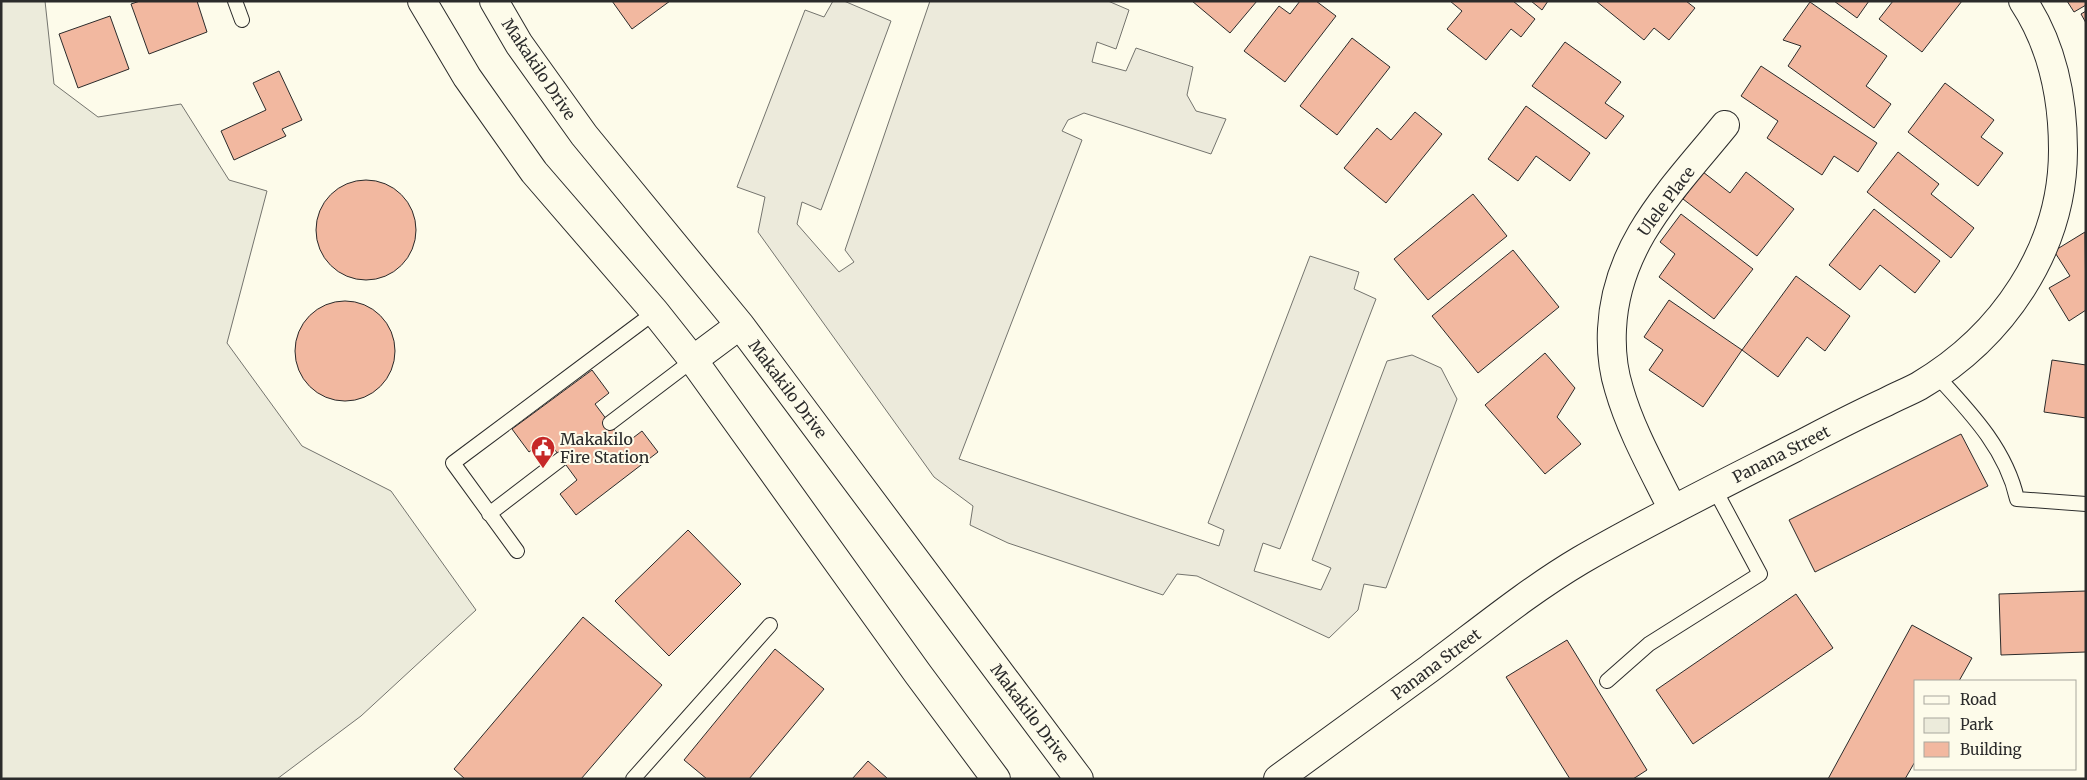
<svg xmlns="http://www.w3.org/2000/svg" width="2087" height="780" viewBox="0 0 2087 780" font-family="Merriweather,serif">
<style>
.green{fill:#ecebdb;stroke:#74746e}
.parking{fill:#eceadb;stroke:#74746e}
.building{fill:#f2b8a0;stroke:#2b2b2b}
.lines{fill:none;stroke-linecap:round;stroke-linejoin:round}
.service-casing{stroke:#2b2b2b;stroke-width:16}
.minor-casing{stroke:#2b2b2b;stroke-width:30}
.secondary-casing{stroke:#2b2b2b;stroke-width:30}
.service{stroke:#fdfbea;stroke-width:14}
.minor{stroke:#fdfbea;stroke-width:28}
.secondary{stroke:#fdfbea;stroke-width:28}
.labels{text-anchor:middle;stroke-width:4;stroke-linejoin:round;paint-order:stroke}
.street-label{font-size:16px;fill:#2b2b2b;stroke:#fdfbea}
.poi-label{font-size:16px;fill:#2b2b2b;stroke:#fdfbea;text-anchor:start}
</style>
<rect width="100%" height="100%" fill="#fdfbea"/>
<!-- green -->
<path class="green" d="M1,1H45L54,84L98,117L181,104L229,180L267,191L227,343L302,446L391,491L476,610L361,716L277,779H1Z"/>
<!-- parking -->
<path class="parking" d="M833,1H844L891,21L821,210L802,202L797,224L839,272L854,262L845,250L930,1H1108L1129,10L1116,49L1097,42L1092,62L1126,71L1136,48L1193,67L1187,95L1196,111L1226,119L1211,154L1084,113L1068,120L1062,131L1082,140L959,459L1219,546L1224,530L1208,523L1310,256L1359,272L1354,289L1376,299L1280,549L1263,543L1254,571L1321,590L1331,568L1312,560L1387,361L1412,355L1441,368L1457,399L1386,588L1364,584L1358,610L1329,638L1197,576L1177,574L1163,595L1008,543L970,525L973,506L934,477L758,232L765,197L737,187L805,10L824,17Z"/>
<!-- building -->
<path class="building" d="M140,1H197L207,32L149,54L131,4Z
M612,1H670L632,29Z
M1192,1H1257L1230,33Z
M1300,1H1316L1336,16L1285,82L1244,51L1279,6L1290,14Z
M1450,1H1513L1535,19L1521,37L1511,29L1486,60L1447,29L1462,11Z
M1531,1H1548L1542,10Z
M1596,1H1686L1695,8L1669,40L1654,28L1644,40Z
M1834,1H1869L1857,18Z
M1893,1H1962L1922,52L1879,19Z
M2067,1H2086V5L2074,12Z
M1810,2L1887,56L1866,86L1891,104L1874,128L1788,66L1801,46L1783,40Z
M2086,11V23L2081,14Z
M110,16L129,69L78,88L59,34Z
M1352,38L1390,67L1337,135L1300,106Z
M1565,42L1621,82L1605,103L1624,116L1606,139L1532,86Z
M1761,66L1877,143L1858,172L1834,156L1822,175L1767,138L1778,121L1741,96Z
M279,71L302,120L282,129L286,136L234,160L221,131L266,110L253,83Z
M1945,83L1994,120L1981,137L2003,153L1978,186L1908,132Z
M1526,106L1590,153L1570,181L1536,156L1518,181L1488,159Z
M1415,112L1442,134L1386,203L1344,168L1377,128L1391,140Z
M1898,152L1939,184L1931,194L1974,228L1951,258L1867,192Z
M1703,172L1730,193L1746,172L1794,209L1757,256L1683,199Z
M316 230a50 50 0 1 1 100 0a50 50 0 1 1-100 0Z
M1473,194L1507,236L1428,300L1394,259Z
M1874,209L1940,261L1915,293L1880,265L1860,290L1829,265Z
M1681,214L1753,269L1714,319L1659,277L1675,254L1660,242Z
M2085,232L2086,310L2069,321L2049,288L2070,276L2054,251Z
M1513,250L1559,307L1478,373L1432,316Z
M1796,276L1850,316L1825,351L1807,337L1778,377L1742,350Z
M1669,300L1742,350L1703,407L1649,370L1663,350L1644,337Z
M295 351a50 50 0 1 1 100 0a50 50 0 1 1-100 0Z
M1545,353L1575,388L1557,417L1581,444L1545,474L1485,405Z
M2052,360L2086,365V418L2044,412Z
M592,370L609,393L595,404L625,444L642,431L658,452L576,515L560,494L577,480L547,439L529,452L512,429Z
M1961,434L1988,486L1815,572L1789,520Z
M688,530L741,584L669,656L615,601Z
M2086,591V652L2001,655L1999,594Z
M1796,594L1833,648L1693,744L1656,690Z
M583,617L662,685L581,779H465L454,769Z
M1912,625L1972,658L1959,681H1916V760L1905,779H1828Z
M1567,640L1647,770L1633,779H1570L1506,677Z
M775,649L824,689L749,779H707L684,760Z
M868,761L888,779H852Z"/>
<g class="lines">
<defs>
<path id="service" d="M235,1L242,20
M1936,375C1970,412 2006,449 2017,499L2086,504
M610,423L693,360
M489,514L561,459
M517,551L453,463L655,312
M1607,681L1649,644L1760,574L1714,488
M633,779L770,625"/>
<path id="minor" d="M1673,510C1654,471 1631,431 1619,389C1613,370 1611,349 1612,329C1616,243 1674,188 1725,125
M1278,779C1328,742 1379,706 1429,669C1479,632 1527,592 1581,560C1650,520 1723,484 1794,448C1825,432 1855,416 1886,402C1897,396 1908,392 1919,386C2002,337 2063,250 2063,150C2063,98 2052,45 2023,1"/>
<path id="secondary" d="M422,1L467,77L534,172L655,312L693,360L918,674L996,779
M494,1L519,44L584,135L740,325L1079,779
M693,360L740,325"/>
</defs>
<!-- service casing -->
<use href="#service" class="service-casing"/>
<!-- minor casing -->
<use href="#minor" class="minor-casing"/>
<!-- secondary casing -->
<use href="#secondary" class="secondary-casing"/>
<!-- service -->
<use href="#service" class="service"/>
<!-- minor -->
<use href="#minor" class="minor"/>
<!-- secondary -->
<use href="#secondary" class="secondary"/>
</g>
<!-- icons -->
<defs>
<symbol id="civic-pin" viewBox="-11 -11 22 30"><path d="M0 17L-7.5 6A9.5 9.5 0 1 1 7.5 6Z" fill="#c62828" stroke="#fdfbea"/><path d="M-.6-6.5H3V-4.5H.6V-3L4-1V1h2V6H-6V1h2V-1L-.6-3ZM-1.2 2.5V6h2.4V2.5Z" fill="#fff"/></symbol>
</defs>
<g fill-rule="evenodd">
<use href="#civic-pin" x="529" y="434" width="28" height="38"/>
</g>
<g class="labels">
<!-- street labels -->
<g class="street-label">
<text transform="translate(539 69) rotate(56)" y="6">Makakilo Drive</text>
<text transform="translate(1666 201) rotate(-53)" y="6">Ulele Place</text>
<text transform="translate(788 389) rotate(53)" y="6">Makakilo Drive</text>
<text transform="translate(1781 454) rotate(-27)" y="6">Panana Street</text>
<text transform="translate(1436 664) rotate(-37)" y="6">Panana Street</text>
<text transform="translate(1030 713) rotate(53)" y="6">Makakilo Drive</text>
</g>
<!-- poi labels -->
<g class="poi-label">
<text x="560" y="445">Makakilo<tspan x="560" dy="18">Fire Station</tspan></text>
</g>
</g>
<!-- border -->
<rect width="2087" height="780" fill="none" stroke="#2b2b2b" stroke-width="5"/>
<!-- legend -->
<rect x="1914" y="680" width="162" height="90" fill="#fdfbea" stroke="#a9a89e"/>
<rect x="1924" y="696" width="25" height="8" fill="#fdfbea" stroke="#a9a89e"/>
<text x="1960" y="705" font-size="15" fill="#2b2b2b">Road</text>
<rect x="1924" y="718" width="25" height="15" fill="#ecebdb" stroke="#a9a89e"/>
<text x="1960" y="730" font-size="15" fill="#2b2b2b">Park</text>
<rect x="1924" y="742" width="25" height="15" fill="#f2b8a0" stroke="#a9a89e"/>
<text x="1960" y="755" font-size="15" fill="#2b2b2b">Building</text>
</svg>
